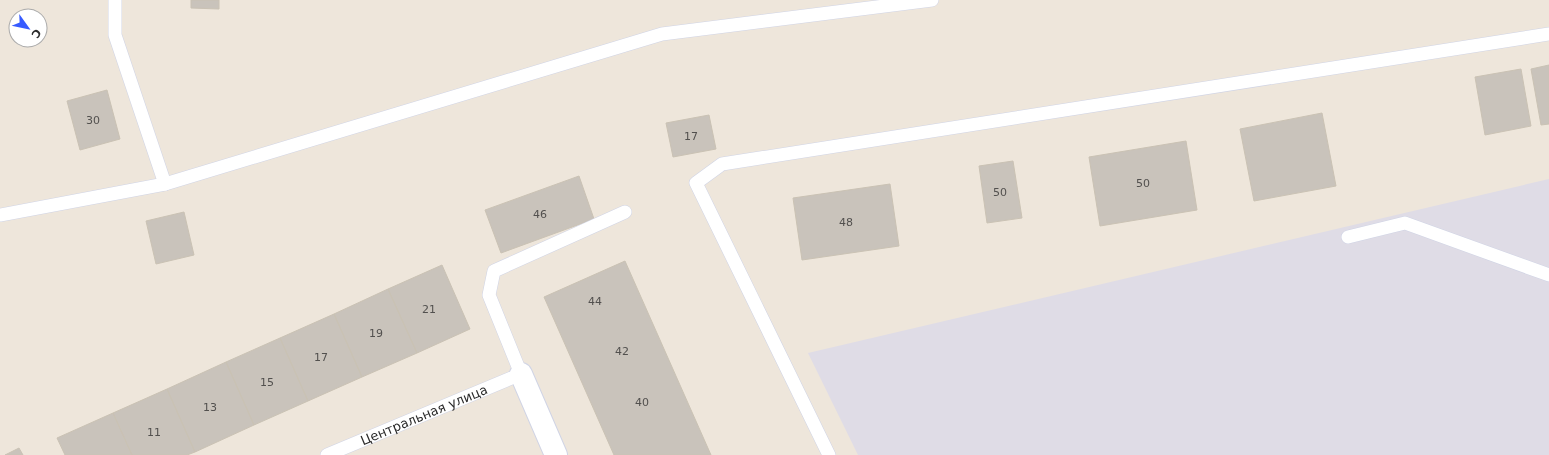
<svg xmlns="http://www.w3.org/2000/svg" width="1549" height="455" viewBox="0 0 1549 455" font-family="'DejaVu Sans',sans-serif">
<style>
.industrial{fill:#dfdce6}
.building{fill:#c9c3bb;stroke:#cac2b4}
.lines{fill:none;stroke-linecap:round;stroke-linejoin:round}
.lane-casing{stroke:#d0d4e5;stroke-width:14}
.street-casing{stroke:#d0d4e5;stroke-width:24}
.lane{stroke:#fff;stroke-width:13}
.street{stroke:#fff;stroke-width:22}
.labels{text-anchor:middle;stroke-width:4;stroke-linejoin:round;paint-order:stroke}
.number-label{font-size:11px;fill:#52504e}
.street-label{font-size:13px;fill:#2a2a2a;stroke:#fff}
</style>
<rect width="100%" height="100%" fill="#eee6db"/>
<!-- industrial -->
<path class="industrial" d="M1549,179V455H858L808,353Z"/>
<!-- building -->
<path class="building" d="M191,0H219V9L191,8Z
M1549,65V124L1541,125L1531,69Z
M1521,69L1531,126L1485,135L1475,77Z
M107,90L120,139L80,150L67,101Z
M1322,113L1336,186L1254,201L1240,129Z
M709,115L716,149L673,157L666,123Z
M1186,141L1197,210L1100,226L1089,157Z
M1013,161L1022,218L987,223L979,166Z
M579,176L594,219L501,253L485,210Z
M890,184L899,246L802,260L793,198Z
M184,212L194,255L156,264L146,221Z
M625,261L711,455H614L544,297Z
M442,265L470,329L417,353L388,289Z
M388,289L417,353L362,377L334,314Z
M334,314L362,377L308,401L280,338Z
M280,338L308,401L254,425L226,362Z
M226,362L254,425L195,452L167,389Z
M167,389L195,452L187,455H132L113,413Z
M113,413L132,455H65L57,438Z
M19,448L23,455H5Z"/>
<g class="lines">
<defs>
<g id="lane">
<path d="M115,0V35L165,184"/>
<path d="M0,215L165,184L662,34L932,0"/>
<path d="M1348,237L1405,223L1549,275"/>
<path id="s1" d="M327,455L521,374L489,295L494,271L625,212"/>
<path d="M829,455L696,183L722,164L1549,34"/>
</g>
<path id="street" d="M521,374L556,455"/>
</defs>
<!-- lane casing -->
<use href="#lane" class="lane-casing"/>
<!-- street casing -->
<use href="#street" class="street-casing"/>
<!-- lane -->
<use href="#lane" class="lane"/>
<!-- street -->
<use href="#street" class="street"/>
</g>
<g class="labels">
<!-- number labels -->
<g class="number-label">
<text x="93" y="124">30</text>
<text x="691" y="140">17</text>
<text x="1143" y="187">50</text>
<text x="1000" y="196">50</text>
<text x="540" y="218">46</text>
<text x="846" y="226">48</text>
<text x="595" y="305">44</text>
<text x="429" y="313">21</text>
<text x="376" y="337">19</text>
<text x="622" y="355">42</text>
<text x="321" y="361">17</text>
<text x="267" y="386">15</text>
<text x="642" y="406">40</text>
<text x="210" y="411">13</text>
<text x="154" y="436">11</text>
</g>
<!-- street labels -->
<g class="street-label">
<text dy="5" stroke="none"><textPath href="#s1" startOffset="105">Центральная улица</textPath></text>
</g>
</g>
<!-- north arrow -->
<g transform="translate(28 28) rotate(123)"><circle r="19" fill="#ffffff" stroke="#aaaaaa"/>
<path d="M0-3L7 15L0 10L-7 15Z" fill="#375bff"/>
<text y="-6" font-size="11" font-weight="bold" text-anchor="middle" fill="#2a2a2a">С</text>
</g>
</svg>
